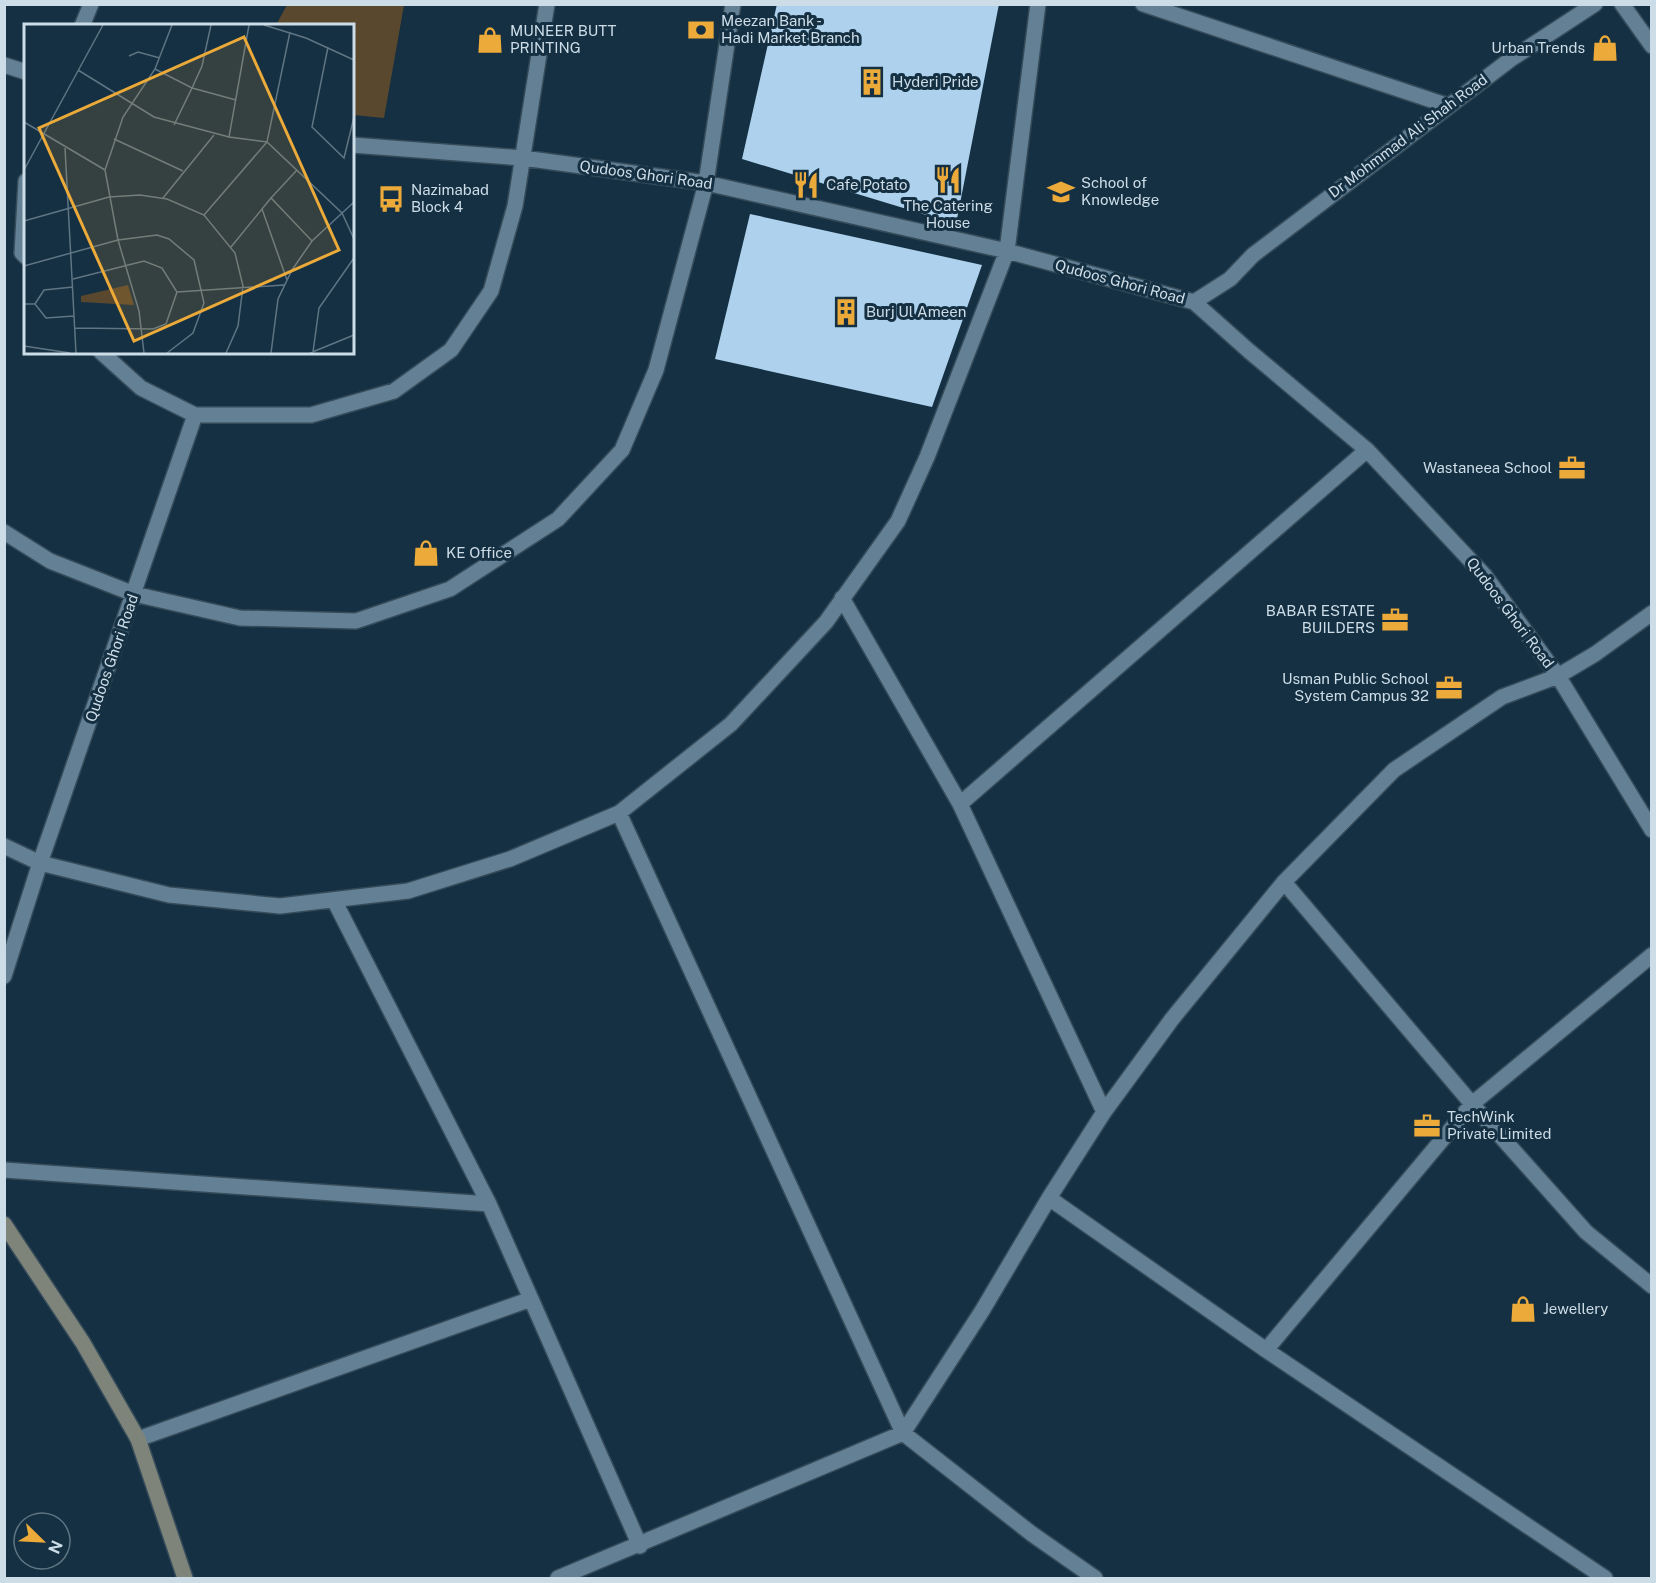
<svg xmlns="http://www.w3.org/2000/svg" width="1656" height="1583" viewBox="0 0 1656 1583" font-family="'Public Sans',sans-serif">
<style>
.green{fill:#5a482e}
.building{fill:#aed2ed}
.lines{fill:none;stroke-linecap:round;stroke-linejoin:round}
.street-casing{stroke:#354b5a;stroke-width:18}
.secondary-casing{stroke:#354b5a;stroke-width:18}
.street{stroke:#638095;stroke-width:15}
.secondary{stroke:#7f847a;stroke-width:15}
.labels{text-anchor:middle;stroke-width:6;stroke-linejoin:round;paint-order:stroke}
.poi-label{font-size:15px;fill:#cddde8;stroke:#153042;text-anchor:start}
.street-label{font-size:15px;fill:#cddde8;stroke:#153042}
.inset-road{fill:none;stroke:#5f7584;stroke-width:1.5}
.view{fill:#ebaa39;fill-opacity:0.15;stroke:#ebaa39;stroke-width:3}
.inset-edge{fill:none;stroke:#cddde8;stroke-width:3}
</style>
<rect width="100%" height="100%" fill="#153042"/>
<!-- green -->
<path class="green" d="M287,5H404L384,118L353,115L352,26L276,25Z"/>
<!-- building -->
<path class="building" d="M777,4H999L956,224L742,159Z
M750,214L982,265L932,407L715,359Z"/>
<g class="lines">
<defs>
<path id="street" d="M1143,4L1449,106
M1622,4L1652,46
M82,26L91,4
M4,65L26,72
M352,145L523,158L706,183L1007,251L1194,302L1249,351L1367,450L1485,576L1558,676L1652,830
M26,181L22,253L26,257
M1194,302L1230,279L1253,255L1511,59L1595,4
M101,352L141,388L195,415H311L394,391L451,350L491,291L515,206L547,4
M4,532L50,561L134,594L240,618L356,621L450,589L558,519L622,450L656,370L706,183L733,4
M842,598L960,804L1104,1112
M960,804L1367,450
M619,813L903,1433L1032,1534L1095,1578
M4,846L40,863L169,895L280,906L408,891L510,859L619,813L731,724L826,622L898,521L927,457L1007,251L1038,4
M1652,955L1472,1104L1586,1232L1652,1286
M4,976L40,863L195,415
M4,1170L489,1204
M1049,1198L1104,1112L1172,1019L1284,882L1394,770L1502,697L1558,676L1595,654L1652,613
M531,1299L640,1546
M1266,1350L1472,1104L1284,882
M138,1439L531,1299L489,1204L334,900
M558,1578L903,1433L982,1311L1049,1198L1266,1350L1605,1578"/>
<path id="secondary" d="M4,1224L83,1343L138,1439L185,1578"/>
</defs>
<!-- street casing -->
<use href="#street" class="street-casing"/>
<!-- secondary casing -->
<use href="#secondary" class="secondary-casing"/>
<!-- street -->
<use href="#street" class="street"/>
<!-- secondary -->
<use href="#secondary" class="secondary"/>
</g>
<!-- icons -->
<defs>
<symbol id="bank-bare" viewBox="-9 -9 18 18"><path d="M-6-4H6V4H-6ZM0-2.3a2.3 2.3 0 1 0 0 4.6a2.3 2.3 0 1 0 0-4.6Z" fill="#ebaa39" stroke="#153042" stroke-width="2.5" paint-order="stroke"/></symbol>
<symbol id="shop-bare" viewBox="-9 -9 18 18"><path d="M-5-2.5h2.3a2.7 3.5 0 0 1 5.4 0H5L5.5 6h-11ZM-1.5-2.5h3a1.5 2.3 0 0 0-3 0Z" fill="#ebaa39" stroke="#153042" stroke-width="2.5" paint-order="stroke"/></symbol>
<symbol id="building-bare" viewBox="-9 -9 18 18"><path d="M-4-6H4V6H1V3H-1V6H-4ZM-2.5-4.3h1.7v1.8h-1.7ZM.8-4.3h1.7v1.8H.8ZM-2.5-1h1.7V.8h-1.7ZM.8-1h1.7V.8H.8Z" fill="#ebaa39" stroke="#153042" stroke-width="2.5" paint-order="stroke"/></symbol>
<symbol id="restaurant-bare" viewBox="-9 -9 18 18"><path d="M-5-6h1v4h1v-4h1v4h1v-4h1v5L-1.5 .5V6h-2V.5L-5-1ZM5-6V6H3V1.5H1.5Q1.5-4 5-6Z" fill="#ebaa39" stroke="#153042" stroke-width="2.5" paint-order="stroke"/></symbol>
<symbol id="school-bare" viewBox="-9 -9 18 18"><path d="M0-5L7-2L0 1L-7-2ZM-4 1L0 2.5L4 1V4Q0 6-4 4Z" fill="#ebaa39" stroke="#153042" stroke-width="2.5" paint-order="stroke"/></symbol>
<symbol id="bus-bare" viewBox="-9 -9 18 18"><path d="M-5-6H5V4H4V6H2V4H-2V6H-4V4H-5ZM-3.5-4V0h7V-4ZM-3.5 1.2v1.5H-2V1.2ZM2 1.2v1.5H3.5V1.2Z" fill="#ebaa39" stroke="#153042" stroke-width="2.5" paint-order="stroke"/></symbol>
<symbol id="office-bare" viewBox="-9 -9 18 18"><path d="M-6-3h4V-5.5h4V-3h4V5H-6ZM-1-4.5V-3h2v-1.5ZM-6 0V1H6V0Z" fill="#ebaa39" stroke="#153042" stroke-width="2.5" paint-order="stroke"/></symbol>
</defs>
<g fill-rule="evenodd">
<use href="#bank-bare" x="682" y="11" width="38" height="38"/>
<use href="#shop-bare" x="471" y="21" width="38" height="38"/>
<use href="#shop-bare" x="1586" y="29" width="38" height="38"/>
<use href="#building-bare" x="853" y="63" width="38" height="38"/>
<use href="#restaurant-bare" x="929" y="161" width="38" height="38"/>
<use href="#restaurant-bare" x="787" y="166" width="38" height="38"/>
<use href="#school-bare" x="1042" y="173" width="38" height="38"/>
<use href="#bus-bare" x="372" y="180" width="38" height="38"/>
<use href="#building-bare" x="827" y="293" width="38" height="38"/>
<use href="#office-bare" x="1553" y="449" width="38" height="38"/>
<use href="#shop-bare" x="407" y="534" width="38" height="38"/>
<use href="#office-bare" x="1376" y="601" width="38" height="38"/>
<use href="#office-bare" x="1430" y="669" width="38" height="38"/>
<use href="#office-bare" x="1408" y="1107" width="38" height="38"/>
<use href="#shop-bare" x="1504" y="1290" width="38" height="38"/>
</g>
<g class="labels">
<!-- poi labels -->
<g class="poi-label">
<text x="721" y="26">Meezan Bank -<tspan x="721" dy="17">Hadi Market Branch</tspan></text>
<text x="510" y="36">MUNEER BUTT<tspan x="510" dy="17">PRINTING</tspan></text>
<text x="1585" y="53" text-anchor="end">Urban Trends</text>
<text x="892" y="87">Hyderi Pride</text>
<text x="1081" y="188">School of<tspan x="1081" dy="17">Knowledge</tspan></text>
<text x="826" y="190">Cafe Potato</text>
<text x="411" y="195">Nazimabad<tspan x="411" dy="17">Block 4</tspan></text>
<text x="948" y="211" text-anchor="middle">The Catering<tspan x="948" dy="17">House</tspan></text>
<text x="866" y="317">Burj Ul Ameen</text>
<text x="1552" y="473" text-anchor="end">Wastaneea School</text>
<text x="446" y="558">KE Office</text>
<text x="1375" y="616" text-anchor="end">BABAR ESTATE<tspan x="1375" dy="17">BUILDERS</tspan></text>
<text x="1429" y="684" text-anchor="end">Usman Public School<tspan x="1429" dy="17">System Campus 32</tspan></text>
<text x="1447" y="1122">TechWink<tspan x="1447" dy="17">Private Limited</tspan></text>
<text x="1543" y="1314">Jewellery</text>
</g>
<!-- street labels -->
<g class="street-label">
<text transform="translate(1408 136) rotate(-37)" y="5">Dr Mohmmad Ali Shah Road</text>
<text transform="translate(646 175) rotate(8)" y="5">Qudoos Ghori Road</text>
<text transform="translate(1120 282) rotate(15)" y="5">Qudoos Ghori Road</text>
<text transform="translate(1510 613) rotate(53)" y="5">Qudoos Ghori Road</text>
<text transform="translate(112 658) rotate(-71)" y="5">Qudoos Ghori Road</text>
</g>
</g>
<!-- overview -->
<g transform="translate(24 24)">
<rect width="330" height="330" fill="#153042"/>
<path d="M104,261L110,281L57,278V272Z" fill="#5a482e"/>
<path class="inset-road" d="M225,1L205,113L243,118L318,189L330,215M240,1L282,14L330,36M304,23L288,103L320,134L330,93M105,32L114,28L136,34M131,45L168,64L178,42L187,1M54,46L130,93L205,113M0,98L81,146M150,101L168,64L212,76M90,115L159,147M41,124L52,329M0,146L79,1M139,174L190,111M247,174L273,146M238,185L263,256M180,191L243,118L266,8M0,197L85,173L116,171L143,175L180,191L211,229L219,262L214,302L202,329M207,223L247,174L288,217M0,242L94,216L133,211L145,215L170,236L180,279L169,309L143,329M49,255L120,237L138,244L153,268L142,300L129,305L51,304M153,268L260,261M0,280H11L22,294L50,292M11,280L20,266L49,263M0,322L46,329M289,328L295,284L330,234M120,329L115,287L94,216L81,146L99,93L131,45L148,1M247,329L254,275L268,246L288,217L330,178M286,329L330,311"/>
<path class="view" d="M220,13L315,226L110,317L15,104Z"/>
<rect width="330" height="330" class="inset-edge"/>
</g>
<!-- border -->
<rect width="1656" height="1583" fill="none" stroke="#cddde8" stroke-width="12"/>
<!-- north arrow -->
<g transform="translate(42 1541) rotate(114)"><circle r="28" fill="#153042" stroke="#5f7584" stroke-width="1.5"/>
<path d="M0-4.5L10 22L0 15L-10 22Z" fill="#ebaa39"/>
<text y="-9" font-size="16" font-weight="bold" text-anchor="middle" fill="#cddde8">N</text>
</g>
</svg>
